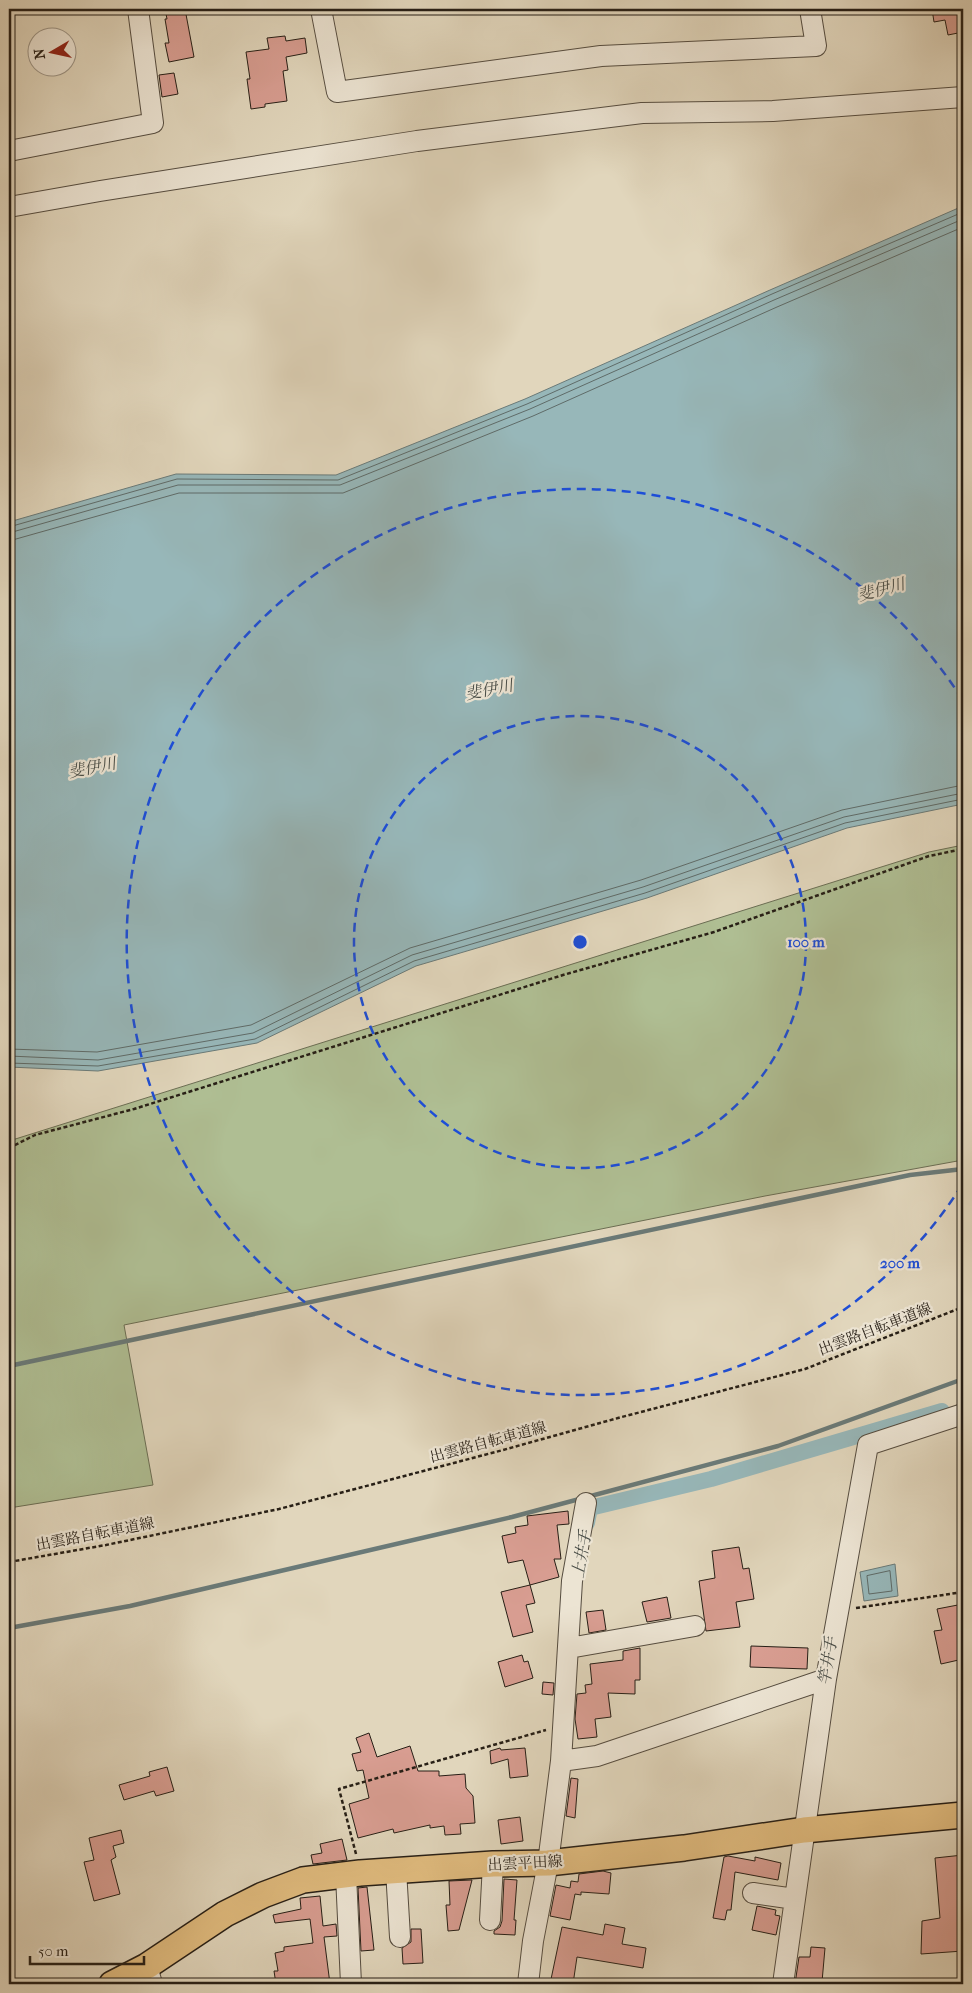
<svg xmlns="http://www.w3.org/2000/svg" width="972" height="1993" viewBox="0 0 972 1993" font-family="'IM FELL French Canon','Noto Serif JP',serif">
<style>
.green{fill:#afbe93;stroke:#6b6e54}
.water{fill:#97b7b9;stroke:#6a7a78}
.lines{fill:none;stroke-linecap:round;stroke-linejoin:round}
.shore{stroke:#5f6b68;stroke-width:1}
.stream{stroke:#6a7a78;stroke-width:4.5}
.canal{stroke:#97b7b9;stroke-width:16}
.building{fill:#d89d91;stroke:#271f16}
.minor-casing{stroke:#564d40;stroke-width:22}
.major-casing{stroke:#271f16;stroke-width:28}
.path{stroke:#271f16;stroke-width:2.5;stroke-dasharray:4 2.5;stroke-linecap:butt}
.minor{stroke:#ece4d3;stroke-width:20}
.major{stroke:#e0bb7e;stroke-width:25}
.ring{fill:none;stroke:#1d4ed8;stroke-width:2.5;stroke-dasharray:9 6}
.labels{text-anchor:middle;stroke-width:4.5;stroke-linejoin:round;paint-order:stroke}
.street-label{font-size:15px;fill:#271f16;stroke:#ece4d3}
.water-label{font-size:16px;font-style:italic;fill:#494d47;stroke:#ece4d3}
.centre{fill:#1d4ed8;stroke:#ece4d3;stroke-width:2.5}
.ring-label{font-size:15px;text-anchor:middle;font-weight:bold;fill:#1d4ed8;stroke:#ece4d3;stroke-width:4.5;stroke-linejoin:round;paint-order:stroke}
</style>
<rect width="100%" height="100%" fill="#e1d6bc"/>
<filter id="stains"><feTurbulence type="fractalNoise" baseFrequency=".004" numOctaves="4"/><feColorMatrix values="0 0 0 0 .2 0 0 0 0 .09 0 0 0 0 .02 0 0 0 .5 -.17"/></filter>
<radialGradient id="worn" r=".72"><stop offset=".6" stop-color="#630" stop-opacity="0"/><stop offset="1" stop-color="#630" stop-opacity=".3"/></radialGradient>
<!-- green -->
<path class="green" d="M963,845V1160L765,1196L124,1325L153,1485L9,1508V1141L929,852Z"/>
<!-- water -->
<path class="water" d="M963,206V804L847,828L647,898L416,966L257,1043L98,1071L9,1067V522L176,474L336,475L525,399L770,290Z
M895,1564L898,1596L864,1601L860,1572Z"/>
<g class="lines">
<!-- shore -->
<path class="shore" d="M9,527L177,479L338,480L527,404L772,294L963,212
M9,533L178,485H340L530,409L774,300L963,219
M9,541L179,493H343L533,416L777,307L963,227
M9,1049L97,1052L251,1025L410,948L641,880L842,810L963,785
M9,1056L98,1060L253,1033L412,955L643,887L844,817L963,793
M9,1063L98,1066L255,1039L414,961L645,893L845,823L963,799
M890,1571L892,1591L869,1594L867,1576Z"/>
<!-- stream -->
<path class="stream" d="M9,1366L910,1175L963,1169
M9,1628L130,1606L512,1517L778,1446L963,1379"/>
<!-- canal -->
<path class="canal" d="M587,1523L590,1508L711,1479L942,1411"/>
</g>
<!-- building -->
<path class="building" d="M165,9H185L194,57L169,62L165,43H169L165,19H167Z
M932,9H963V32L948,35L945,20L934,22Z
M285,36L286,41L305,38L307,53L286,57L288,70L283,71L287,101L265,104V107L251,109L247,79H250L246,52L269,49L267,38Z
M174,73L178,94L162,97L159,75Z
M568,1511L569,1524L557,1525L561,1559H554L559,1577L530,1585L535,1603L526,1605L533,1632L513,1637L501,1592L530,1585L523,1560L508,1563L502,1536L516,1533L515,1527L528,1525L527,1516Z
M739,1547L743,1569L749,1568L754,1599L736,1602L740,1627L706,1631L699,1581L715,1578L712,1551Z
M667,1597L671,1618L647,1622L642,1602Z
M963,1604V1659L941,1664L934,1631L942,1630L937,1609Z
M603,1610L606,1630L589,1633L586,1612Z
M751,1646L808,1648L807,1669L750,1667Z
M640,1648V1680H635V1694L608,1693L611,1717L595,1719L597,1737L578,1739L575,1719L577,1694L586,1693L585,1685L592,1684L590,1664L623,1660V1651Z
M522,1655L524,1662L528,1661L533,1678L505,1687L498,1662Z
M543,1682L554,1683L553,1695L542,1694Z
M369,1733L377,1757L410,1746L418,1771H439V1776L465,1774L466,1788L473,1796L475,1823L460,1824L461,1834L445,1835L444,1826L430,1828V1825L394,1833L393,1829L358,1838L349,1804L369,1798L363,1770L357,1771L352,1754L361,1752L356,1738Z
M500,1748L501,1750L525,1748L528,1776L510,1778L508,1759L491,1764L490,1751Z
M167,1767L174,1791L156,1796L154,1791L124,1800L119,1785L150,1776L149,1772Z
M571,1778L578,1779L575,1818L566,1816Z
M520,1817L523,1841L501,1844L498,1820Z
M121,1830L124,1843L113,1846L116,1857L111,1860L120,1894L94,1901L84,1862L94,1860L89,1838Z
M342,1839L347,1860L313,1864L311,1855L322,1853L320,1844Z
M963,1855V1951L921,1954L922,1921L940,1918L935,1858Z
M728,1856L755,1861V1857L781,1863L778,1880L735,1872L731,1910H727L725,1920L713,1918L724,1857Z
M603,1871L611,1873L609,1894L581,1892V1895L575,1894L570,1920L550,1916L556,1885L570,1888L571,1881L578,1882L579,1874Z
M504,1879L517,1880L514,1920H516L515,1935L494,1934V1931L500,1927L502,1921Z
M472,1880L459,1930L448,1931L446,1905H450L449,1881Z
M367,1887L374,1950L361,1951L358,1888Z
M320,1896L323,1926L336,1924L337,1936L324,1937L330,1984H306V1980L276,1984L274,1971H278L275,1953L284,1951V1947L313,1943L310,1919L275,1923L273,1915L301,1909L300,1898Z
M757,1906L776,1910L775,1915L780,1916L776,1935L752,1930Z
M605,1924L625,1928L622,1944L646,1948L643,1968L577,1957L573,1984H550L562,1927L603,1935Z
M411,1929H421L423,1963L403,1964L402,1948L411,1942Z
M811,1947L825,1948L822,1982L795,1984L799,1957H810Z"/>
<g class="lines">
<defs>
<path id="minor" d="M321,9L337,92L601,56L816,46L810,9
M9,151L153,123L138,9
M9,207L100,191L417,141L642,113L773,111L963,97
M569,1648L695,1626
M561,1761L597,1756L826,1679
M396,1870L400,1937
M346,1875L351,1984
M753,1893L795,1899
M490,1920L493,1864
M147,1966L152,1984
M528,1984L533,1941L548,1863L561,1761L572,1581L586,1503
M783,1984L826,1679L868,1445L963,1414"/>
<path id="major" d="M112,1984L147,1966L225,1914L263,1895L303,1880L360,1873L493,1864L548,1863L684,1848L804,1830L963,1815"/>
</defs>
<!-- minor casing -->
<use href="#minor" class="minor-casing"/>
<!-- major casing -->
<use href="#major" class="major-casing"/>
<!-- path -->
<path class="path" d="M9,1148L35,1135L134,1109L563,975L714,932L929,856L963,849
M9,1562L106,1545L279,1509L503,1450L618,1418L805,1369L963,1307
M856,1608L963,1592
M356,1854L339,1789L546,1730"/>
<!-- minor -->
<use href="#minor" class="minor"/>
<!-- major -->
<use href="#major" class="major"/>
</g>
<!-- distance rings -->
<g class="ring">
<circle cx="580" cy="942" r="226"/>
<path d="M962 1185A453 453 0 1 1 962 699"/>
</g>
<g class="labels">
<!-- street labels -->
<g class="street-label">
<text transform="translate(875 1329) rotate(-21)" y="5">出雲路自転車道線</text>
<text transform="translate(488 1442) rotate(-15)" y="5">出雲路自転車道線</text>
<text transform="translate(95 1534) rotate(-11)" y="5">出雲路自転車道線</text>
<text transform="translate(525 1863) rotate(-3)" y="5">出雲平田線</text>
</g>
<!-- water labels -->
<g class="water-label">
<text transform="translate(881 589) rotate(-15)" y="6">斐伊川</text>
<text transform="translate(489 689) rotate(-11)" y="6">斐伊川</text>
<text transform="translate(92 767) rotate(-11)" y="6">斐伊川</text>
<text transform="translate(581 1554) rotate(-80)" y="6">上井手</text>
<text transform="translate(827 1661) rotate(-81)" y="6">竿井手</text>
</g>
</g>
<circle cx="580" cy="942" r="8" class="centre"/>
<g class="ring-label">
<text x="806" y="947">100 m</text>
<text x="900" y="1268">200 m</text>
</g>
<!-- margin -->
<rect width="972" height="1993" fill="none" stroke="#e1d6bc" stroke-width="30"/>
<rect x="10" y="10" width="952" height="1973" fill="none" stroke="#271f16" stroke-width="2.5"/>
<rect x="15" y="15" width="942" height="1963" fill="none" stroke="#271f16"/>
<!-- north arrow -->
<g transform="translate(52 52) rotate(261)"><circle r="24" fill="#ece4d3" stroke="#9d9587"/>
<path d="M0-4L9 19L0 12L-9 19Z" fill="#8f2418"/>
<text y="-8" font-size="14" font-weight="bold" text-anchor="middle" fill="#271f16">N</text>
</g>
<!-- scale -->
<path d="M30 1956v8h114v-8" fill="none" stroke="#271f16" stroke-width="2.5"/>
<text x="38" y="1956" font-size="15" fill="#271f16" stroke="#ece4d3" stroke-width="4" paint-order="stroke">50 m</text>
<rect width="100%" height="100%" filter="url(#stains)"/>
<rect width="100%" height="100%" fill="url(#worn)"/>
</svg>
